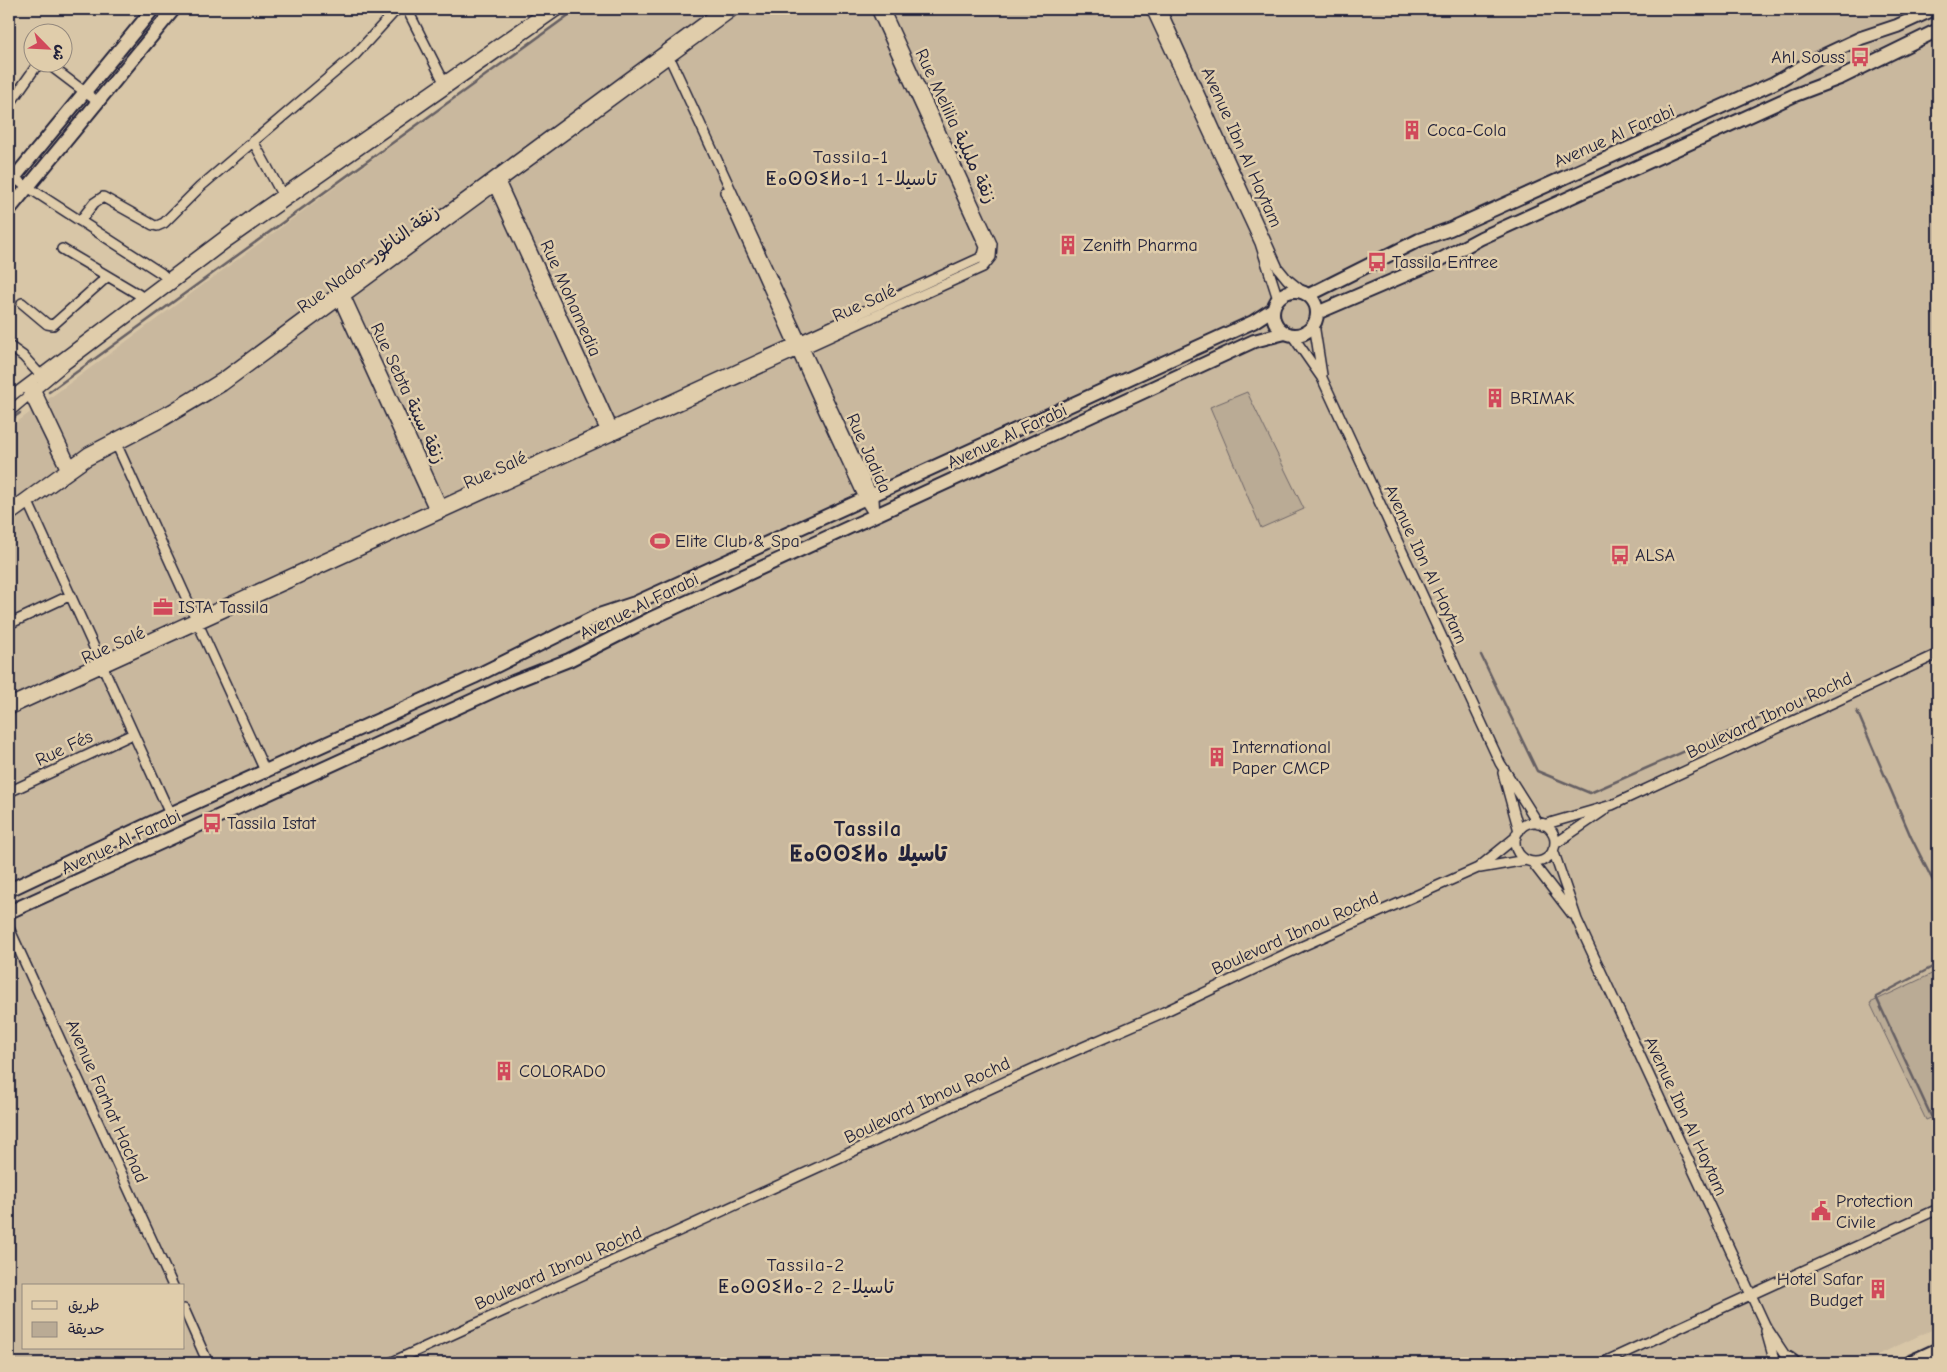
<svg xmlns="http://www.w3.org/2000/svg" width="1947" height="1372" viewBox="0 0 1947 1372" font-family="'Comic Neue','Playpen Sans Arabic','Noto Sans Tifinagh',sans-serif">
<style>
.built{fill:#c9b89e;fill-rule:evenodd}
.green{fill:#baab95;stroke:#6e6668}
.lines{fill:none;stroke-linecap:round;stroke-linejoin:round}
.stream{stroke:#655f63;stroke-width:2.5}
.street-casing{stroke:#22223b;stroke-width:12}
.secondary-casing{stroke:#22223b;stroke-width:16}
.highway-casing{stroke:#22223b;stroke-width:19}
.street{stroke:#e0cdab;stroke-width:9}
.secondary{stroke:#e0cdab;stroke-width:12}
.highway{stroke:#e0cdab;stroke-width:15}
.labels{text-anchor:middle;stroke-width:5;stroke-linejoin:round;paint-order:stroke}
.poi-label{font-size:18px;fill:#22223b;stroke:#e0cdab;text-anchor:start}
.street-label{font-size:18px;fill:#22223b;stroke:#e0cdab}
.neighbourhood-label{font-size:19px;letter-spacing:1px;fill:#22223b;stroke:#e0cdab}
.district-label{font-size:22px;font-weight:bold;letter-spacing:1px;fill:#22223b;stroke:#e0cdab}
</style>
<rect width="100%" height="100%" fill="#d8c6a7"/>
<filter id="ink" filterUnits="userSpaceOnUse"><feTurbulence type="fractalNoise" baseFrequency=".02" numOctaves="2"/><feDisplacementMap in="SourceGraphic" scale="10" xChannelSelector="R" yChannelSelector="G"/><feConvolveMatrix kernelMatrix="1 2 1 2 8 2 1 2 1" color-interpolation-filters="sRGB"/></filter>
<g filter="url(#ink)">
<!-- built -->
<path class="built" d="M577,9H1933L1938,21V1327L1860,1363H9V428ZM24,1286H184V1348H24Z"/>
<!-- green -->
<path class="green" d="M1247,392L1304,509L1261,528L1210,407Z
M1938,971V1115L1926,1120L1870,1003Z"/>
<g class="lines">
<!-- stream -->
<path class="stream" d="M49,392L577,9
M9,421L20,413
M1481,655L1537,771L1590,793L1844,681
M1857,711L1911,837L1938,891
M1931,1116L1876,997L1938,964"/>
<defs>
<path id="street" d="M407,9L445,84
M876,9L985,247L983,255
M1151,9L1260,243L1278,299
M1161,9L1278,268L1287,279L1303,292
M667,52L874,499L875,516
M9,105L35,68L43,63L48,64L98,102
M253,141L284,198
M9,175L161,273L171,282
M498,177L614,431
M492,182L607,434
M725,192L826,416L866,502L875,516
M80,221L94,203L103,197L153,225L157,226L164,223L200,187L355,55L397,9
M62,249L138,294L144,301
M343,291L443,508
M337,296L436,514
M22,303L47,324L53,325L107,277
M1314,324L1322,375
M1292,335L1322,378L1500,763L1538,823
M9,346L23,356L42,377
M33,384L72,467
M27,390L67,472
M9,398L253,214L548,9
M9,412L65,365L229,241L560,9
M115,441L266,773
M26,498L170,814
M9,510L88,452L171,409L223,377L721,9
M9,517L87,461L164,421L223,386L736,9
M9,624L71,595
M14,701L980,258L983,255
M9,710L983,267L991,257L992,244L884,9
M1503,773L1519,831
M9,792L133,734
M1515 842a20 20 0 1 1 40 0a20 20 0 1 1-40 0Z
M1543,825L1612,805L1938,654
M1555,844L1606,809
M1553,850L1577,920L1765,1325L1790,1363
M1532,862L1572,914
M1480,868L1526,860
M9,928L173,1286
M184,1309L208,1363
M1766,1331L1775,1363
M390,1363L1035,1068L1164,1012L1305,945L1478,868L1516,837
M1602,1363L1938,1209"/>
<path id="secondary" d="M9,184L153,9
M9,210L174,9
M1273 313a22 22 0 1 1 44 0a22 22 0 1 1-44 0Z
M1309,295L1419,240L1450,229L1774,83L1814,60L1861,38L1897,26L1934,9
M1317,313L1436,262L1481,238L1795,95L1840,78L1938,30
M9,890L170,814L474,677L599,615L635,603L1253,322L1273,309
M9,912L513,682L569,660L650,619L1254,341L1285,333"/>
<path id="highway" d="M1788,1360L1792,1363
M1912,1363L1938,1351"/>
</defs>
<!-- street casing -->
<use href="#street" class="street-casing"/>
<!-- secondary casing -->
<use href="#secondary" class="secondary-casing"/>
<!-- highway casing -->
<use href="#highway" class="highway-casing"/>
<!-- street -->
<use href="#street" class="street"/>
<!-- secondary -->
<use href="#secondary" class="secondary"/>
<!-- highway -->
<use href="#highway" class="highway"/>
</g>
</g>
<!-- icons -->
<defs>
<symbol id="bus-bare" viewBox="-9 -9 18 18"><path d="M-5-6H5V4H4V6H2V4H-2V6H-4V4H-5ZM-3.5-4V0h7V-4ZM-3.5 1.2v1.5H-2V1.2ZM2 1.2v1.5H3.5V1.2Z" fill="#d1495b" stroke="#e0cdab" stroke-width="2.5" paint-order="stroke"/></symbol>
<symbol id="building-bare" viewBox="-9 -9 18 18"><path d="M-4-6H4V6H1V3H-1V6H-4ZM-2.5-4.3h1.7v1.8h-1.7ZM.8-4.3h1.7v1.8H.8ZM-2.5-1h1.7V.8h-1.7ZM.8-1h1.7V.8H.8Z" fill="#d1495b" stroke="#e0cdab" stroke-width="2.5" paint-order="stroke"/></symbol>
<symbol id="stadium-bare" viewBox="-9 -9 18 18"><path d="M0-5a6.5 5 0 1 0 0 10a6.5 5 0 1 0 0-10ZM-3.5-1.8h7v3.6h-7Z" fill="#d1495b" stroke="#e0cdab" stroke-width="2.5" paint-order="stroke"/></symbol>
<symbol id="office-bare" viewBox="-9 -9 18 18"><path d="M-6-3h4V-5.5h4V-3h4V5H-6ZM-1-4.5V-3h2v-1.5ZM-6 0V1H6V0Z" fill="#d1495b" stroke="#e0cdab" stroke-width="2.5" paint-order="stroke"/></symbol>
<symbol id="civic-bare" viewBox="-9 -9 18 18"><path d="M-.6-6.5H3V-4.5H.6V-3L4-1V1h2V6H-6V1h2V-1L-.6-3ZM-1.2 2.5V6h2.4V2.5Z" fill="#d1495b" stroke="#e0cdab" stroke-width="2.5" paint-order="stroke"/></symbol>
</defs>
<g fill-rule="evenodd">
<use href="#bus-bare" x="1846" y="43" width="28" height="28"/>
<use href="#building-bare" x="1398" y="116" width="28" height="28"/>
<use href="#building-bare" x="1054" y="231" width="28" height="28"/>
<use href="#bus-bare" x="1363" y="248" width="28" height="28"/>
<use href="#building-bare" x="1481" y="384" width="28" height="28"/>
<use href="#stadium-bare" x="646" y="527" width="28" height="28"/>
<use href="#bus-bare" x="1606" y="541" width="28" height="28"/>
<use href="#office-bare" x="149" y="593" width="28" height="28"/>
<use href="#building-bare" x="1203" y="743" width="28" height="28"/>
<use href="#bus-bare" x="198" y="809" width="28" height="28"/>
<use href="#building-bare" x="490" y="1057" width="28" height="28"/>
<use href="#civic-bare" x="1807" y="1197" width="28" height="28"/>
<use href="#building-bare" x="1864" y="1275" width="28" height="28"/>
</g>
<g class="labels">
<!-- poi labels -->
<g class="poi-label">
<text x="1845" y="63" text-anchor="end">Ahl Souss</text>
<text x="1427" y="136">Coca-Cola</text>
<text x="1083" y="251">Zenith Pharma</text>
<text x="1392" y="268">Tassila Entree</text>
<text x="1510" y="404">BRIMAK</text>
<text x="675" y="547">Elite Club &amp; Spa</text>
<text x="1635" y="561">ALSA</text>
<text x="178" y="613">ISTA Tassila</text>
<text x="1232" y="753">International<tspan x="1232" dy="21">Paper CMCP</tspan></text>
<text x="227" y="829">Tassila Istat</text>
<text x="519" y="1077">COLORADO</text>
<text x="1836" y="1207">Protection<tspan x="1836" dy="21">Civile</tspan></text>
<text x="1863" y="1285" text-anchor="end">Hotel Safar<tspan x="1863" dy="21">Budget</tspan></text>
</g>
<!-- street labels -->
<g class="street-label">
<text transform="translate(956 126) rotate(65)" y="6">Rue Melilia زنقة مليلية</text>
<text transform="translate(1614 136) rotate(-24)" y="6">Avenue Al Farabi</text>
<text transform="translate(1242 147) rotate(66)" y="6">Avenue Ibn Al Haytam</text>
<text transform="translate(368 259) rotate(-36)" y="6">Rue Nador زنقة الناظور</text>
<text transform="translate(571 298) rotate(66)" y="6">Rue Mohamedia</text>
<text transform="translate(864 303) rotate(-24)" y="6">Rue Salé</text>
<text transform="translate(408 393) rotate(65)" y="6">Rue Sebta زنقة سبتة</text>
<text transform="translate(1007 436) rotate(-25)" y="6">Avenue Al Farabi</text>
<text transform="translate(869 453) rotate(66)" y="6">Rue Jadida</text>
<text transform="translate(495 470) rotate(-24)" y="6">Rue Salé</text>
<text transform="translate(1426 564) rotate(65)" y="6">Avenue Ibn Al Haytam</text>
<text transform="translate(639 606) rotate(-26)" y="6">Avenue Al Farabi</text>
<text transform="translate(113 645) rotate(-24)" y="6">Rue Salé</text>
<text transform="translate(1769 715) rotate(-25)" y="6">Boulevard Ibnou Rochd</text>
<text transform="translate(64 748) rotate(-25)" y="6">Rue Fés</text>
<text transform="translate(121 842) rotate(-25)" y="6">Avenue Al Farabi</text>
<text transform="translate(1295 933) rotate(-24)" y="6">Boulevard Ibnou Rochd</text>
<text transform="translate(927 1100) rotate(-25)" y="6">Boulevard Ibnou Rochd</text>
<text transform="translate(107 1101) rotate(66)" y="6">Avenue Farhat Hachad</text>
<text transform="translate(1686 1116) rotate(65)" y="6">Avenue Ibn Al Haytam</text>
<text transform="translate(558 1268) rotate(-24)" y="6">Boulevard Ibnou Rochd</text>
</g>
<!-- neighbourhood labels -->
<g class="neighbourhood-label">
<text x="851" y="163">Tassila-1<tspan x="851" dy="22">ⵟⴰⵙⵙⵉⵍⴰ-1 1-تاسيلا</tspan></text>
<text x="806" y="1271">Tassila-2<tspan x="806" dy="22">ⵟⴰⵙⵙⵉⵍⴰ-2 2-تاسيلا</tspan></text>
</g>
<!-- district labels -->
<g class="district-label">
<text x="868" y="836">Tassila<tspan x="868" dy="25">ⵟⴰⵙⵙⵉⵍⴰ تاسيلا</tspan></text>
</g>
</g>
<!-- margin -->
<rect width="1947" height="1372" fill="none" stroke="#e0cdab" stroke-width="30"/>
<rect x="15" y="15" width="1917" height="1342" fill="none" stroke="#22223b" stroke-width="2" filter="url(#ink)"/>
<!-- legend -->
<rect x="22" y="1284" width="162" height="65" fill="#e0cdab" stroke="#94897e"/>
<rect x="32" y="1301" width="25" height="8" fill="#e0cdab" stroke="#94897e"/>
<text x="68" y="1310" font-size="15" fill="#22223b">طريق</text>
<rect x="32" y="1322" width="25" height="15" fill="#baab95" stroke="#94897e"/>
<text x="68" y="1334" font-size="15" fill="#22223b">حديقة</text>
<!-- north arrow -->
<g transform="translate(48 48) rotate(114)"><circle r="24" fill="#e0cdab" stroke="#94897e"/>
<path d="M0-4L9 19L0 12L-9 19Z" fill="#d1495b"/>
<text y="-8" font-size="14" font-weight="bold" text-anchor="middle" fill="#22223b">ش</text>
</g>
</svg>
